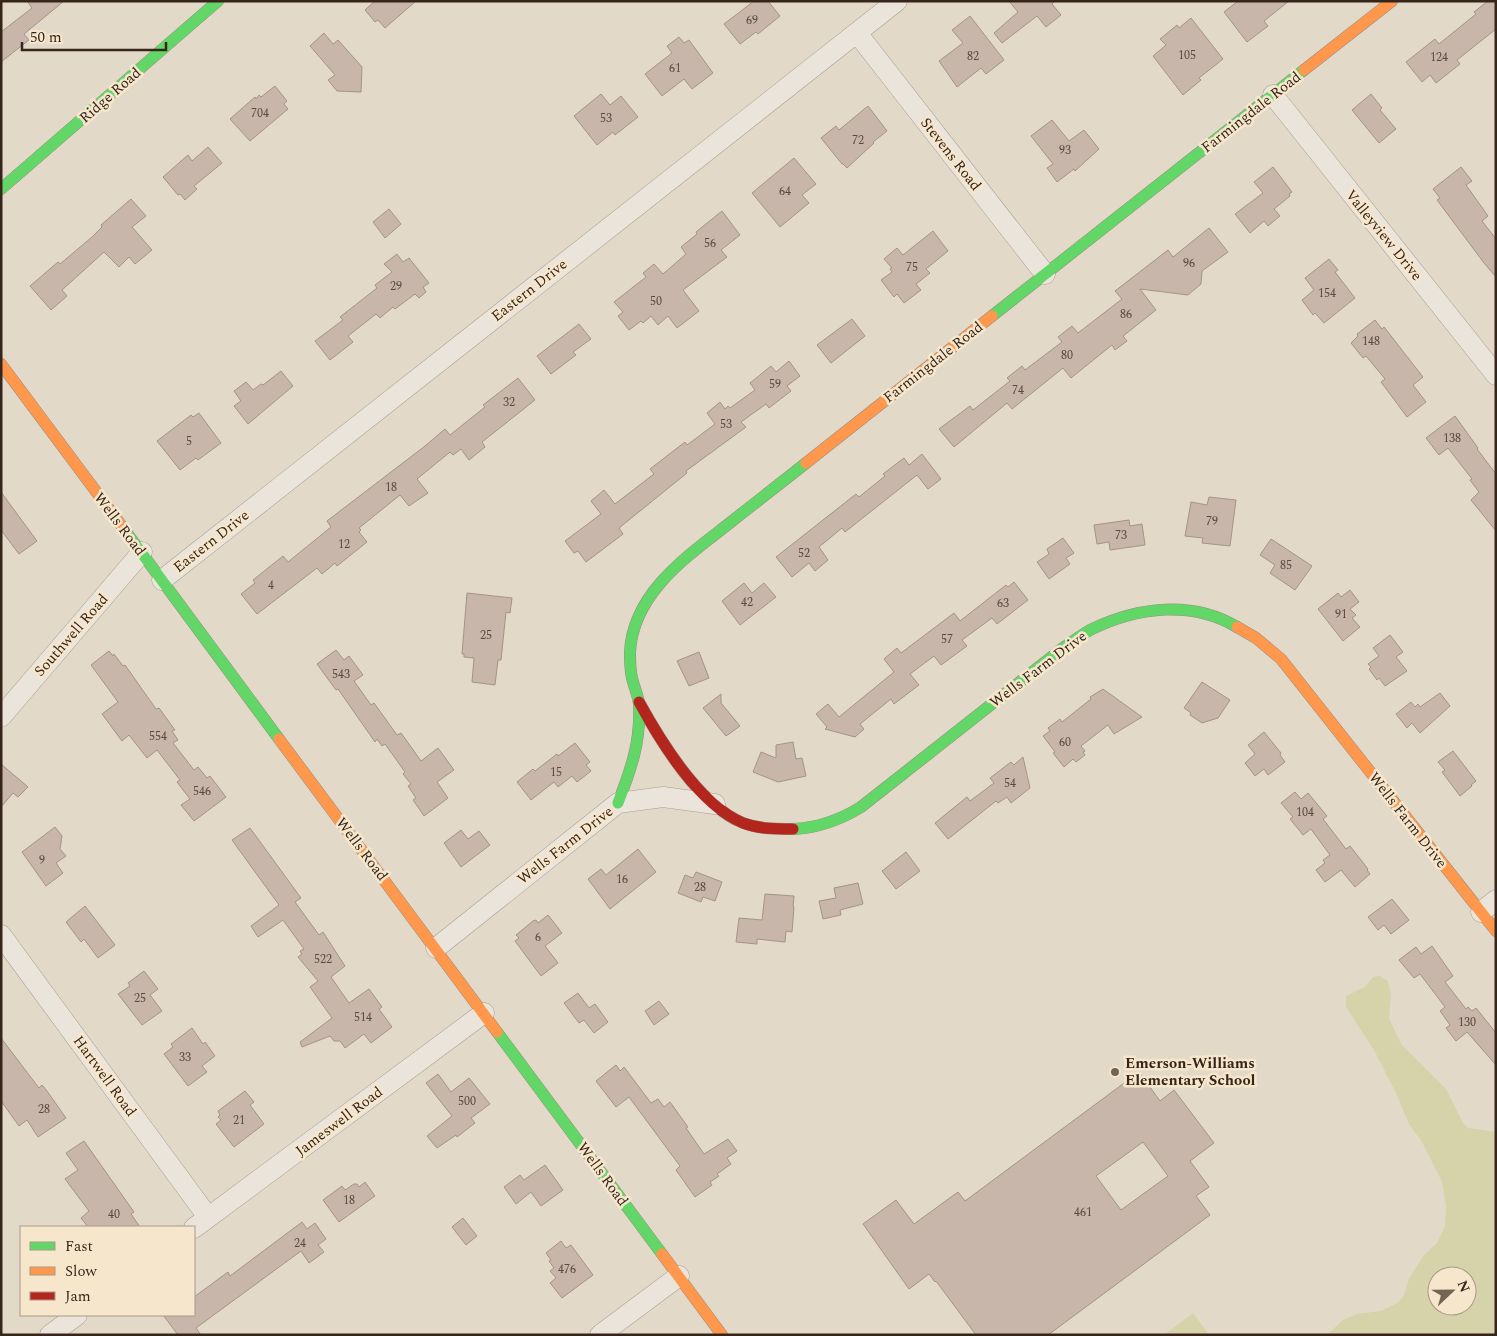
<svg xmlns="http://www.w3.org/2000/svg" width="1497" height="1336" viewBox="0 0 1497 1336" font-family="Spectral,serif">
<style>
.green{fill:#d6d2a9;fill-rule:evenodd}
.building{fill:#c7b6a9;stroke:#a39488;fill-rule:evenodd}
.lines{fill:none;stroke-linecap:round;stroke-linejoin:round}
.street-casing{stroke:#a89e92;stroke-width:21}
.fast-casing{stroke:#978e82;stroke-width:12}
.slow-casing{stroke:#978e82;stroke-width:12}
.jam-casing{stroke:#978e82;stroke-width:12}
.street{stroke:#ebe4da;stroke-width:20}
.fast{stroke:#63d668;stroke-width:11}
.slow{stroke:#ff974d;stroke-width:11}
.jam{stroke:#b3261e;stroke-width:11}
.poi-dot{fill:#736458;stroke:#f6e7cc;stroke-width:2}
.labels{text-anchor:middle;stroke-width:5;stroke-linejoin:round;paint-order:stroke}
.number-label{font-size:12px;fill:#5a493e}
.street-label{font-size:15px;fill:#36251b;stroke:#f6e7cc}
.poi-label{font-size:15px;font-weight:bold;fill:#36251b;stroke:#f6e7cc;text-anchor:start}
</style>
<rect width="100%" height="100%" fill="#e3d9c8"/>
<!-- green -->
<path class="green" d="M1380,976L1388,981L1391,995L1389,1018L1401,1044L1446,1089L1463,1123L1468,1128L1496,1132V1335H1327L1343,1320L1357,1314L1381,1311L1399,1302L1403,1297L1409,1279L1423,1256L1437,1243L1445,1226L1446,1206L1442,1182L1422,1142L1409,1124L1396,1093L1374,1050L1346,1007V996L1365,987L1373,977ZM1437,1276H1467V1306H1437Z
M1193,1313L1209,1335H1164Z"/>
<!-- building -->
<path class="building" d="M27,1H64L24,34L29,40L1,62V32L32,8Z
M375,1H416L385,28L378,20L375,22L365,10Z
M754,1H768L780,16L758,34L756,32L740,44L724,24Z
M1009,1H1055L1052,4L1061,15L1046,27L1037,16L1002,43L994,33L1018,12Z
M1238,1H1289L1264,21L1268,26L1247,42L1224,12Z
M1488,1H1496V29L1457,60L1460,64L1436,83L1430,75L1422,82L1406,62L1435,39L1439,44L1476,14L1474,12Z
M970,16L1004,60L986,74L981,68L957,87L939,61L963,43L952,30Z
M1191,18L1223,59L1199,78L1201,80L1183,95L1153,56L1166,45L1160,39L1177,25L1179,28Z
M324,33L333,44L338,40L362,67L361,92L337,91L328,80L335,75L310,46Z
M679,37L684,43L689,40L713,73L692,89L684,79L662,96L645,74L672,53L667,46Z
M275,86L287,101L284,104L288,109L250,141L230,119L255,97L256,99L259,95L261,97Z
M601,94L610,105L621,96L638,117L615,135L613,132L597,145L574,116Z
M1371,94L1382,108L1380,110L1396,129L1379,143L1352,110Z
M868,106L887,131L873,142L874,143L847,168L843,164H842L821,138L836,126L839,130Z
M1052,120L1069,141L1084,130L1099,149L1075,171L1074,169L1057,182L1047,168L1053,164L1031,136Z
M208,147L222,163L194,186L197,189L185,200L180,194L178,195L163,177L188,155L192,161Z
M794,158L816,184L802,195L809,203L780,227L752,193Z
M1273,167L1292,192L1289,194L1290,196L1274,209L1280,216L1268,226L1264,221L1250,233L1235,214L1263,193L1254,182Z
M1461,167L1472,181L1466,185L1488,216L1482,221L1496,239V277L1484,263L1437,200L1440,198L1433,189Z
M131,199L146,216L132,227L152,250L135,264L129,257L119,267L104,252L62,290L67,296L51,310L30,286L58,262L60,264L92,237L102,227L101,225Z
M389,209L401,224L385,238L373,222Z
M722,211L740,235L721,250L727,257L683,290L699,311L677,328L668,316L658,325L651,316L643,323L641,321L629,330L618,316L623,312L614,302L646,277L643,273L654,264L663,274L686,254L681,247L697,234L696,232Z
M1209,228L1228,252L1202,271L1201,284L1188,295L1140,289L1156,310L1123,336L1127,341L1115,350L1112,345L1071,378L1063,368L1012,409L1007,403L954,447L939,429L970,406L973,410L1010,381L1007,378L1022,366L1025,370L1062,342L1058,337L1072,326L1078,333L1122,299L1115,291L1168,250L1173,257Z
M933,231L948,251L926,269L930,273L916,284L921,290L904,303L897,294L894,297L881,280L892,272L890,269L892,268L884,259L897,248L903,255Z
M397,254L403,262L409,258L429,283L423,287L426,292L419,298L415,294L395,309L393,307L380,318L376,314L348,336L353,342L330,360L315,341L343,320L340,317L377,288L375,285L392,272L384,264Z
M1329,259L1338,270L1335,272L1355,298L1324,323L1315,313L1313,315L1302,300L1314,290L1305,278Z
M852,319L865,336L831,363L817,345Z
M1375,320L1382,329L1384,327L1423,377L1413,385L1426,402L1407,417L1381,382L1385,379L1366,356L1363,358L1351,343L1358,336L1357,334Z
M579,324L591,339L573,352L576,355L551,374L537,356Z
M789,361L800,376L787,386L791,391L769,408L766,404L741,422L746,427L686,471L687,473L619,528L623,534L586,562L578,551L574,553L565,541L601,514L591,501L604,490L615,504L654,474L650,469L685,442L687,445L715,424L707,413L720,402L725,409L728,406L730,408L755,390L750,383L771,366L776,372Z
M281,371L293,386L248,424L234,406L241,401L234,391L246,382L253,390L261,384L263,385Z
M518,378L535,400L482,442L485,447L469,460L461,449L453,455L450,452L417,479L428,493L409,506L400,495L359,528L361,530L359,532L367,542L337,566L335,563L322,574L317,568L257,614L241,594L255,583L253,580L283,556L288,562L331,527L327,521L425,446L445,429L450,435L485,407L483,405Z
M199,413L221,443L198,460L196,458L180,470L157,441L191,415L193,417Z
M1455,416L1478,448L1477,449L1496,474V531L1471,500L1479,492L1470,480L1472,479L1448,448L1439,455L1426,438Z
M922,454L941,479L928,489L917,475L845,532L842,528L819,547L828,560L815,571L809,563L792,577L776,557L856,494L859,497L885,476L883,474L904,458L909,465Z
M1,492L37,541L19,554L1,530Z
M1209,497L1236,500L1230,546L1202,543L1203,538L1185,536L1191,502L1207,505Z
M1129,520L1130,526L1142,524L1145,545L1110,550L1109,542L1097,544L1094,525Z
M1063,538L1074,553L1066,558L1070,564L1049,579L1037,562L1049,554L1047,549Z
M1271,539L1312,566L1295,590L1270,573L1275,565L1260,555Z
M1014,582L1028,600L997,624L992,618L962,640L967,646L941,665L934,656L910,674L919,685L894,704L891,699L860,724L864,729L855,737L825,729L827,727L816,714L828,704L839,717L894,672L884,659L897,648L901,653L954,613L960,621L1006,585L1008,587Z
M744,583L752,593L764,583L776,597L740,625L722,601Z
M1350,590L1359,602L1350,609L1356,615L1352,618L1360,627L1343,641L1318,609L1338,593L1341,597Z
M467,593L512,598L510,613L506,612L501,660H498L495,685L472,682L474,658L464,657V654H462Z
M1390,635L1403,652L1396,657L1407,671L1385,686L1379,678L1377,680L1369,669L1371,667L1368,664L1379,656L1373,648Z
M336,650L344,660L349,656L363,675L354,681L371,705L374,703L397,735L401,733L421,761L438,748L454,770L437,782L448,798L424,816L413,800L416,798L408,786L411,784L403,774L405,772L385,744L382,746L377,739L375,742L338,689L336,690L317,664Z
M109,651L113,656L114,654L123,666L125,665L156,709L159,708L175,730L172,731L178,740L173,743L194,770L198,767L207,778L210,776L226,797L194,821L181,805L190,799L177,782L180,780L157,750L147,758L129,735L122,741L102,714L118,702L91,665Z
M699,652L709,678L689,686L677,661Z
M1202,682L1230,700L1218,718L1202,723L1190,715L1191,713L1184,708Z
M1103,689L1142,717L1114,734L1108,725L1081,746L1085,751L1083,752L1085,755L1076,762L1073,759L1064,767L1053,753L1055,752L1043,736L1050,731L1048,728L1060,719L1062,722L1091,699L1090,697Z
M1440,693L1450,706L1420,733L1412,723L1407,728L1396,714L1411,702L1415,707L1418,704L1420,707Z
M721,694V703L740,726L726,736L703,708Z
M1264,732L1281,753L1280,755L1285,762L1268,775L1264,769L1255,776L1245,763L1255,754L1248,745Z
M793,742L796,759L802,758L806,776L778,782L753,772L761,752L776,758V745Z
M575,743L590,762L586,765L591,771L577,782L572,776L558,787L554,782L531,800L517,782L533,769L535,771L557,754L558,756Z
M1453,751L1476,781L1471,785L1472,786L1460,796L1442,772L1445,770L1438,762Z
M1023,757L1030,788L1011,803L1007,797L998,803L996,801L948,839L935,823L967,797L970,801L994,783L990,778L1011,762L1014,765Z
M1,764L28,787L18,797L13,793L1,807Z
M1295,792L1301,799L1308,793L1327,816L1323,819L1346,849L1350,846L1368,869L1367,870L1370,874L1355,887L1341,870L1325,882L1316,870L1325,863L1323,860L1330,855L1311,829L1303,835L1290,819L1293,817L1281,803Z
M55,827L62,836L60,849L66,856L56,863L63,873L46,886L22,852Z
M250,828L301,898L295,902L319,935L323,932L345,966L331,977L349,1003L369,989L382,1007L379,1009L392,1027L371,1043L364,1034L345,1048L340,1041H334L330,1036L302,1047L300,1042L332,1018L310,987L318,981L298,957L302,954L300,951L304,949L283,920L258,937L251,926L279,905L232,840Z
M461,830L468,839L479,831L490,845L461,867L444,843Z
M638,849L656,872L610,909L588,879L601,869L606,875Z
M906,852L920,871L896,889L882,871Z
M696,872L722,882L715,901L703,897L701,902L678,893L685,875L693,878Z
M858,883L863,904L840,910L841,915L823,919L819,901L836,898L834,888Z
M765,894L794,896L793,907H794L792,932L786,931L785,942L757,939V944L736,942L739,918L762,920Z
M1392,899L1409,920L1391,934L1384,925L1378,930L1368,917Z
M85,906L115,945L98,958L84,939L81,942L66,922Z
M548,915L562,933L545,946L558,963L541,976L515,941L519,938L516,935L533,921L536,920L538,923Z
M1432,946L1453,976L1445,982L1466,1009L1468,1007L1472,1011L1476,1008L1496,1033V1065L1467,1032L1456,1041L1446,1028L1450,1025L1440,1011L1445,1007L1420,974L1414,978L1399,960L1416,947L1421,954Z
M144,971L158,989L150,995L162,1011L142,1025L118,994L130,986L128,983Z
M578,993L589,1008L595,1004L608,1022L594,1033L584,1020L579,1023L564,1003Z
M659,1001L669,1014L654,1025L645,1011Z
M192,1028L203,1044L205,1042L215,1056L202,1066L207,1072L188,1086L164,1054L173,1047L171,1044Z
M1,1038L39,1088L42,1085L47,1091L66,1118L38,1137L27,1120L19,1126L1,1101Z
M616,1065L620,1071L624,1067L651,1103L658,1099L664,1107L670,1102L688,1127L686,1128L704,1154L728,1139L737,1151L727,1158L731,1164L717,1174L719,1176L710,1182L712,1185L695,1197L676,1170L680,1166L629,1097L616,1107L596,1081Z
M1139,1072L1160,1101L1174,1090L1214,1143L1190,1161L1209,1187L1196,1196L1210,1215L1048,1335H976L936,1281L935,1282L929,1274L909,1289L863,1224L896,1200L914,1224L958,1192L965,1201ZM1143,1142L1168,1176L1121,1210L1096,1176Z
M438,1074L451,1092L469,1078L490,1104L471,1118L475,1123L457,1137L456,1135L437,1148L427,1136L452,1116L426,1083Z
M245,1091L254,1102L250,1105L264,1124L234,1147L216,1124L221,1120L218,1117L220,1115L218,1111Z
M84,1141L134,1212L131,1214L140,1227H88L81,1218L89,1211L65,1179L78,1170L66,1153Z
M545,1165L563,1190L541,1206L531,1192L516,1204L504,1187L520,1175L524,1180Z
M365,1182L375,1196L339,1222L323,1200L342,1186L345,1190L354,1184H357L359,1187Z
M463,1218L477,1236L466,1245L452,1227Z
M302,1222L307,1229L315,1223L326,1239L318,1245L324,1252L309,1263L301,1251L196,1328L201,1335H178L163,1315H194V1297L228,1272L230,1276Z
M561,1241L566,1248L571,1245L593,1275L562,1298L550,1283L556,1278L550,1271L554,1268L549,1261L551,1260L546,1253Z"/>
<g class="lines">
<defs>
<path id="street" d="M857,33L1045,274
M1273,95L1496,375
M162,580L897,1
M1,717L142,552
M1481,912L1496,900
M1,935L208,1217
M436,948L618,803L663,797L715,804
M194,1228L484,1013
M50,1335L77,1315
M600,1335L679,1276"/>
<path id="fast" d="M1,189L218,1
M992,316L1304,70
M121,525L279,739
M618,803C631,769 641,742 639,704C638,695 634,687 632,678C630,670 630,661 630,652C633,592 689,555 731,522C756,502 781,483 806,463
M793,829C818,828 840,820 861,807L1063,648C1073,642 1082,634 1092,629C1138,607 1192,600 1237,627
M497,1032L662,1254"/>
<path id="slow" d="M1304,70L1392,1
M1,364L121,525
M806,463L992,316
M1237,627L1256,638L1281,659L1496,931
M279,739L497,1032
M662,1254L722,1335"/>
<path id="jam" d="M639,702C661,742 699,805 743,823C759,829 776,829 793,829"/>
</defs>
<!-- street casing -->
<use href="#street" class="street-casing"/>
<!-- fast casing -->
<use href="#fast" class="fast-casing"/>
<!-- slow casing -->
<use href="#slow" class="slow-casing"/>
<!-- jam casing -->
<use href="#jam" class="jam-casing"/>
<!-- street -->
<use href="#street" class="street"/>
<!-- fast -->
<use href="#fast" class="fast"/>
<!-- slow -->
<use href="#slow" class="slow"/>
<!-- jam -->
<use href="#jam" class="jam"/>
</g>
<!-- markers -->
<circle class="poi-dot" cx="1115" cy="1072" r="5"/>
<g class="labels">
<!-- number labels -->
<g class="number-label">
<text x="752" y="24">69</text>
<text x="1187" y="59">105</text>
<text x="973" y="60">82</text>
<text x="1439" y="61">124</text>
<text x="675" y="72">61</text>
<text x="260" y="117">704</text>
<text x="606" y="122">53</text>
<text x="858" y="144">72</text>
<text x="1065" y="154">93</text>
<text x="785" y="195">64</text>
<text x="710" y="247">56</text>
<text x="1189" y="267">96</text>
<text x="912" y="271">75</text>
<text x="396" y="290">29</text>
<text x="1327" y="297">154</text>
<text x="656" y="305">50</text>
<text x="1126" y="318">86</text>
<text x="1371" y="345">148</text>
<text x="1067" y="359">80</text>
<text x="775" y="388">59</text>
<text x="1018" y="394">74</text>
<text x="509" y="406">32</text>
<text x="726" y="428">53</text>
<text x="1452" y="442">138</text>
<text x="189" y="445">5</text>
<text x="391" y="491">18</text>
<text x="1212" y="525">79</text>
<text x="1121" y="539">73</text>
<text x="344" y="548">12</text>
<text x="804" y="557">52</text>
<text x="1286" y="569">85</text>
<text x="271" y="589">4</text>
<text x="747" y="606">42</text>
<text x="1003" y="607">63</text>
<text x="1341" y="618">91</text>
<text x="486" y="639">25</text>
<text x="947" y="643">57</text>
<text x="341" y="678">543</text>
<text x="158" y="740">554</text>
<text x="1065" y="746">60</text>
<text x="556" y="776">15</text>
<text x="1010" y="787">54</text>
<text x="202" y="795">546</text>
<text x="1305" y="816">104</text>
<text x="42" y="864">9</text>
<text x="622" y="883">16</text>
<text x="700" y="891">28</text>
<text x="538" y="941">6</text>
<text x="323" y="963">522</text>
<text x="140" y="1002">25</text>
<text x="363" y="1021">514</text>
<text x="1467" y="1026">130</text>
<text x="185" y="1061">33</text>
<text x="467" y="1105">500</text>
<text x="44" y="1113">28</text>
<text x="239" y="1124">21</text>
<text x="349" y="1204">18</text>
<text x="1083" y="1216">461</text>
<text x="114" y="1218">40</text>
<text x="300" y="1247">24</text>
<text x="567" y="1273">476</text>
</g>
<!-- street labels -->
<g class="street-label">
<text transform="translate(110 95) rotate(-41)" y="5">Ridge Road</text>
<text transform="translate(1251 112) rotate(-38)" y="5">Farmingdale Road</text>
<text transform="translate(951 154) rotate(52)" y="5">Stevens Road</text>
<text transform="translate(1384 235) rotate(51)" y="5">Valleyview Drive</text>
<text transform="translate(529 290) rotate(-38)" y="5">Eastern Drive</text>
<text transform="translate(933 362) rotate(-38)" y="5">Farmingdale Road</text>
<text transform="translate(120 524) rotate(53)" y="5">Wells Road</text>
<text transform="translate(211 541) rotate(-38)" y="5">Eastern Drive</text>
<text transform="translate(71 635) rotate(-49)" y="5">Southwell Road</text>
<text transform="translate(1038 669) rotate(-37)" y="5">Wells Farm Drive</text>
<text transform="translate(1408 820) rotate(52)" y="5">Wells Farm Drive</text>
<text transform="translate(565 845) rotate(-38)" y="5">Wells Farm Drive</text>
<text transform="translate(362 849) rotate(53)" y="5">Wells Road</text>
<text transform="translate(105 1076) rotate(54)" y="5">Hartwell Road</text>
<text transform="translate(339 1121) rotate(-37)" y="5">Jameswell Road</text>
<text transform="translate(603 1174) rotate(54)" y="5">Wells Road</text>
</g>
<!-- poi labels -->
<g class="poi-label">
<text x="1125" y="1068">Emerson-Williams<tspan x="1125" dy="17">Elementary School</tspan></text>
</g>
</g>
<!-- border -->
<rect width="1497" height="1336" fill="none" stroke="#36251b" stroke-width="5"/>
<!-- legend -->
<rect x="20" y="1226" width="175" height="90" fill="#f6e7cc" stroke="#a99985"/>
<rect x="30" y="1242" width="25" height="8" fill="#63d668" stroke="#a99985"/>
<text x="65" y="1251" font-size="15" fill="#36251b">Fast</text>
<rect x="30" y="1267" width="25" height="8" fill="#ff974d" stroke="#a99985"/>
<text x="65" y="1276" font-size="15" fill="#36251b">Slow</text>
<rect x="30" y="1292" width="25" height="8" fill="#b3261e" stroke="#a99985"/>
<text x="65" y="1301" font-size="15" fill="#36251b">Jam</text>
<!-- north arrow -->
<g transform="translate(1452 1291) rotate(68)"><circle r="24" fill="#f6e7cc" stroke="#a99985"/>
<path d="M0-4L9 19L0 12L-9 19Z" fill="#736458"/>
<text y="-8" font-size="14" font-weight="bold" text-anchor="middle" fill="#36251b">N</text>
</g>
<!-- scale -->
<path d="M22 42v8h144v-8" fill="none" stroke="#36251b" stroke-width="2.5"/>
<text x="30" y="42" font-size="15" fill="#36251b" stroke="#f6e7cc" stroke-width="4" paint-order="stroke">50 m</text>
</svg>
